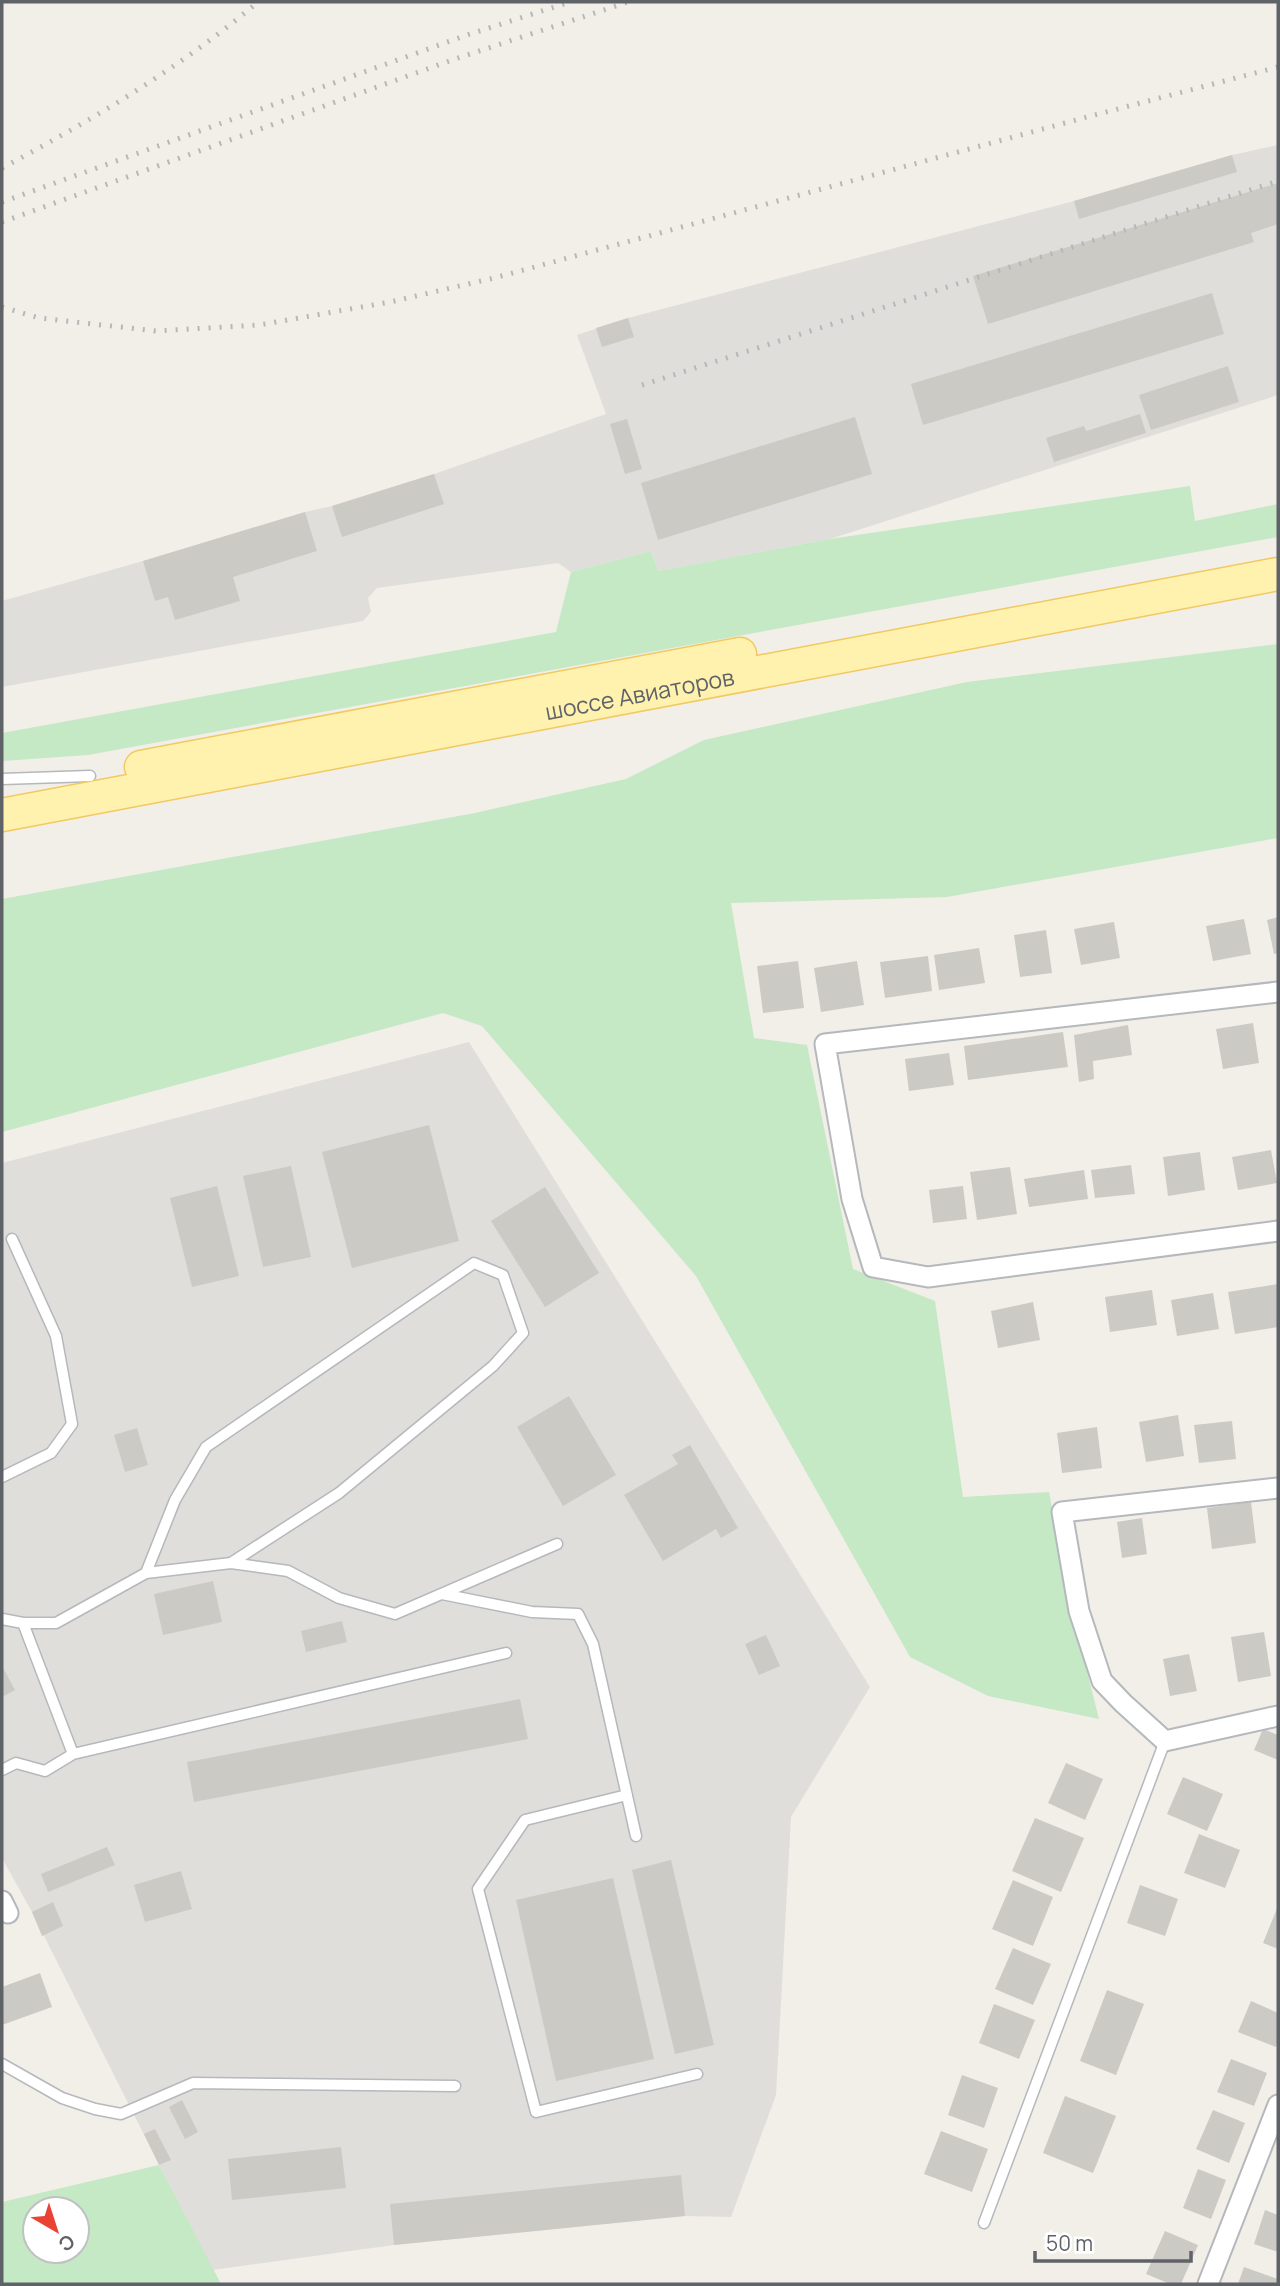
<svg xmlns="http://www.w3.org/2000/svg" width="1280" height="2286" viewBox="0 0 1280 2286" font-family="Manrope,sans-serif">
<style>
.industrial{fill:#e0deda}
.green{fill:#c5e8c5;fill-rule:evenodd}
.building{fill:#cccac5}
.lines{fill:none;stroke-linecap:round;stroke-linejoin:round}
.service-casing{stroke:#b5b8bc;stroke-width:13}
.minor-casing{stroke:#b5b8bc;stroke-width:23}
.primary-casing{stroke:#f2c960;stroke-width:35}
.service{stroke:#fff;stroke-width:10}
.minor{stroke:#fff;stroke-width:19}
.primary{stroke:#fff2af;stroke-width:32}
.rail{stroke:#b6b7b8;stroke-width:5;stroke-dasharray:2 9;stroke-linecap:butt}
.labels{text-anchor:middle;stroke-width:5;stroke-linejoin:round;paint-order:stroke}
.street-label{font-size:23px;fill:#5f6368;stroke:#fff}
</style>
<rect width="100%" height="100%" fill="#f1efe8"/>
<!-- industrial -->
<path class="industrial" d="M1278,145V395L830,539L658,571L651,551L571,572L558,563L377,588L368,598L371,612L363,621L2,687V601L143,561L305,512L332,506L434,474L606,414L577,335L628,318L1074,201L1232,155Z
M469,1042L870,1687L791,1817L776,2095L731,2217L685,2216L394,2245L212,2270L32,1912L2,1858V1163Z"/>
<!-- green -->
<path class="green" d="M1190,486L1195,521L1278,504V537L88,755L2,761V733L556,632L571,572L651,551L658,571L830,539Z
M1278,644V838L947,897L731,903L754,1038L807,1045L853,1269L935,1301L963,1497L1049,1492L1072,1612L1099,1719L988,1696L910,1657L696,1276L482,1026L443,1013L2,1132V899L475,813L626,779L704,740L967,682Z
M159,2165L221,2284H2V2202ZM35,2209H77V2251H35Z"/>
<!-- building -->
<path class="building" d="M1232,155L1237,172L1079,219L1074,201Z
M1278,183V224L1251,233L1254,242L988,324L973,276Z
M1212,293L1224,334L923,425L911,384Z
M628,318L634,337L602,347L596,328Z
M1228,366L1239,402L1151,430L1139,395Z
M1140,414L1146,433L1054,462L1046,438L1084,426L1086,431Z
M855,417L872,474L658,540L641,483Z
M627,419L642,469L625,474L610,424Z
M434,474L444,504L342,537L332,506Z
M305,512L317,551L233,577L240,601L175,620L168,597L155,601L143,561Z
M1278,917V953L1274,954L1267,920Z
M1244,919L1251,954L1213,961L1206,926Z
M1114,922L1120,958L1081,965L1074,929Z
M1046,930L1052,973L1020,977L1014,935Z
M979,948L985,983L939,990L934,955Z
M928,956L932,991L885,998L880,962Z
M798,961L804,1008L763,1013L757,966Z
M857,961L864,1005L821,1012L814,968Z
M1253,1023L1259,1063L1223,1069L1216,1029Z
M1128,1025L1132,1055L1093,1061L1094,1079L1079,1082L1074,1035Z
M1063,1032L1068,1067L968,1080L964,1046Z
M949,1053L954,1085L909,1091L905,1059Z
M429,1125L459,1241L352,1268L322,1152Z
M1271,1150L1277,1183L1238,1190L1232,1157Z
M1200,1152L1205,1190L1168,1196L1163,1157Z
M1131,1165L1135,1194L1095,1198L1091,1170Z
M291,1166L311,1257L263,1267L243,1176Z
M1010,1167L1017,1214L977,1220L970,1172Z
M1084,1170L1088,1199L1029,1207L1024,1179Z
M217,1186L239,1276L192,1287L170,1198Z
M963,1186L967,1219L933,1223L929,1190Z
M545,1187L599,1273L545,1307L491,1221Z
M1278,1284V1327L1235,1334L1228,1292Z
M1152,1290L1157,1325L1110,1332L1105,1297Z
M1213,1293L1219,1329L1177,1336L1171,1300Z
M1033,1302L1040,1340L998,1348L991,1311Z
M569,1396L616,1475L563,1506L517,1427Z
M1178,1415L1184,1456L1146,1462L1139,1422Z
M1232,1421L1236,1459L1199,1463L1194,1425Z
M1097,1427L1102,1468L1062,1473L1057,1433Z
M137,1428L148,1465L125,1472L114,1435Z
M690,1445L738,1528L721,1538L716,1529L663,1561L624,1495L678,1464L672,1455Z
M1251,1502L1256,1543L1212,1549L1207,1508Z
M1142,1518L1147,1554L1122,1558L1117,1522Z
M213,1581L222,1622L163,1635L154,1594Z
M342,1621L347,1642L306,1652L301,1631Z
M1264,1632L1271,1676L1238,1682L1231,1637Z
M766,1635L780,1666L759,1675L745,1644Z
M1189,1654L1197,1691L1170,1696L1163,1659Z
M2,1666L15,1690L2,1697Z
M520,1699L528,1739L194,1802L187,1762Z
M1263,1729L1278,1735V1760L1254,1750Z
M1066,1763L1103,1779L1085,1820L1048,1803Z
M1183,1777L1223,1794L1207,1831L1167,1814Z
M1035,1818L1084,1838L1061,1892L1012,1871Z
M1199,1834L1240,1850L1225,1888L1184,1873Z
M107,1847L115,1865L48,1892L41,1874Z
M671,1860L714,2045L675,2054L632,1870Z
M181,1871L192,1909L145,1922L134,1885Z
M613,1878L654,2059L556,2081L516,1900Z
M1013,1880L1053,1897L1033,1946L992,1929Z
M1140,1885L1178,1899L1165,1936L1127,1923Z
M53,1902L63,1926L42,1936L32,1912Z
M1278,1906V1949L1263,1943Z
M1013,1948L1051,1964L1033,2005L995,1989Z
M40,1973L52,2007L2,2025V1987Z
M1107,1990L1144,2004L1116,2075L1080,2061Z
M1251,2001L1278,2013V2041L1276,2047L1238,2032Z
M994,2004L1035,2020L1019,2059L979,2043Z
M1231,2059L1267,2073L1254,2106L1217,2092Z
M962,2075L998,2088L984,2128L948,2115Z
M1065,2096L1116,2116L1093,2173L1043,2153Z
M182,2100L198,2132L185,2139L169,2107Z
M1213,2110L1245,2123L1229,2163L1196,2149Z
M155,2129L171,2160L159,2165L144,2134Z
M941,2131L988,2149L972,2192L924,2174Z
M341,2147L346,2188L232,2200L228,2159Z
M1198,2169L1226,2180L1211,2219L1183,2208Z
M681,2175L685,2216L394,2245L390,2204Z
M1265,2210L1278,2215V2252L1254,2244Z
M1165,2231L1198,2245L1181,2284H1170L1146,2274Z
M1244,2267L1278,2279L1276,2284H1238Z"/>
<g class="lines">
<defs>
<path id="service" d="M2,779L90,776
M2,1477L51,1453L72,1424L56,1336L12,1239
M231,1563L288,1571L339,1598L395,1614L557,1544
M442,1594L532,1612L578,1614L593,1644L636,1836
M2,1619L23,1623H56L146,1573L231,1563L339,1493L493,1366L523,1333L503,1275L474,1263L206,1447L175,1500L146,1573
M23,1623L73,1754
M2,1770L16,1763L45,1771L73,1754L506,1653
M627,1795L525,1820L478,1889L536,2112L697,2074
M2,2064L62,2098L95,2109L121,2114L193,2083L455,2086
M984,2223L1165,1741"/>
<path id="minor" d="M1278,992L825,1044L852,1199L873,1267L928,1277L1278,1231
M1278,1488L1062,1512L1079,1611L1102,1681L1123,1703L1165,1741L1278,1716
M2,1901L8,1913
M1208,2284L1278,2105"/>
<g id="primary">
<path d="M141,767L740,654"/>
<path id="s1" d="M2,815L1278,574"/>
</g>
</defs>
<!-- service casing -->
<use href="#service" class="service-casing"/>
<!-- minor casing -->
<use href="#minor" class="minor-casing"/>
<!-- primary casing -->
<use href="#primary" class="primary-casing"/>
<!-- service -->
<use href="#service" class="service"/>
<!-- minor -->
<use href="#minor" class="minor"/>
<!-- primary -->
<use href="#primary" class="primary"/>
<!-- rail -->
<path class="rail" d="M2,168C92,120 180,68 258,2
M2,202L467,35L570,2
M2,222L452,60L628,2
M2,307L39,318L156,331L259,325L390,302L494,278L1087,117L1278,67
M642,385L1278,181"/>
</g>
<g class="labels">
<!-- street labels -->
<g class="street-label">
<text dy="8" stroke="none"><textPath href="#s1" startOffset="649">шоссе Авиаторов</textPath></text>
</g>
</g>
<!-- border -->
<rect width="1280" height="2286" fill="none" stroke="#5f6368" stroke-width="7"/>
<!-- north arrow -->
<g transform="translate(56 2230) rotate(141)"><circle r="33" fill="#ffffff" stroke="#bfc1c3" stroke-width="2"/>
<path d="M0-5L12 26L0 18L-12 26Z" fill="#ea4335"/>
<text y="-10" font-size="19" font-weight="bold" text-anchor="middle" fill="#5f6368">С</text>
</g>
<!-- scale -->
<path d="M1035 2251v10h156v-10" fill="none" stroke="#5f6368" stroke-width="3.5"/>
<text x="1046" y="2251" font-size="21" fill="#5f6368" stroke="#ffffff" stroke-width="5" paint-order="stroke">50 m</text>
</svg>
